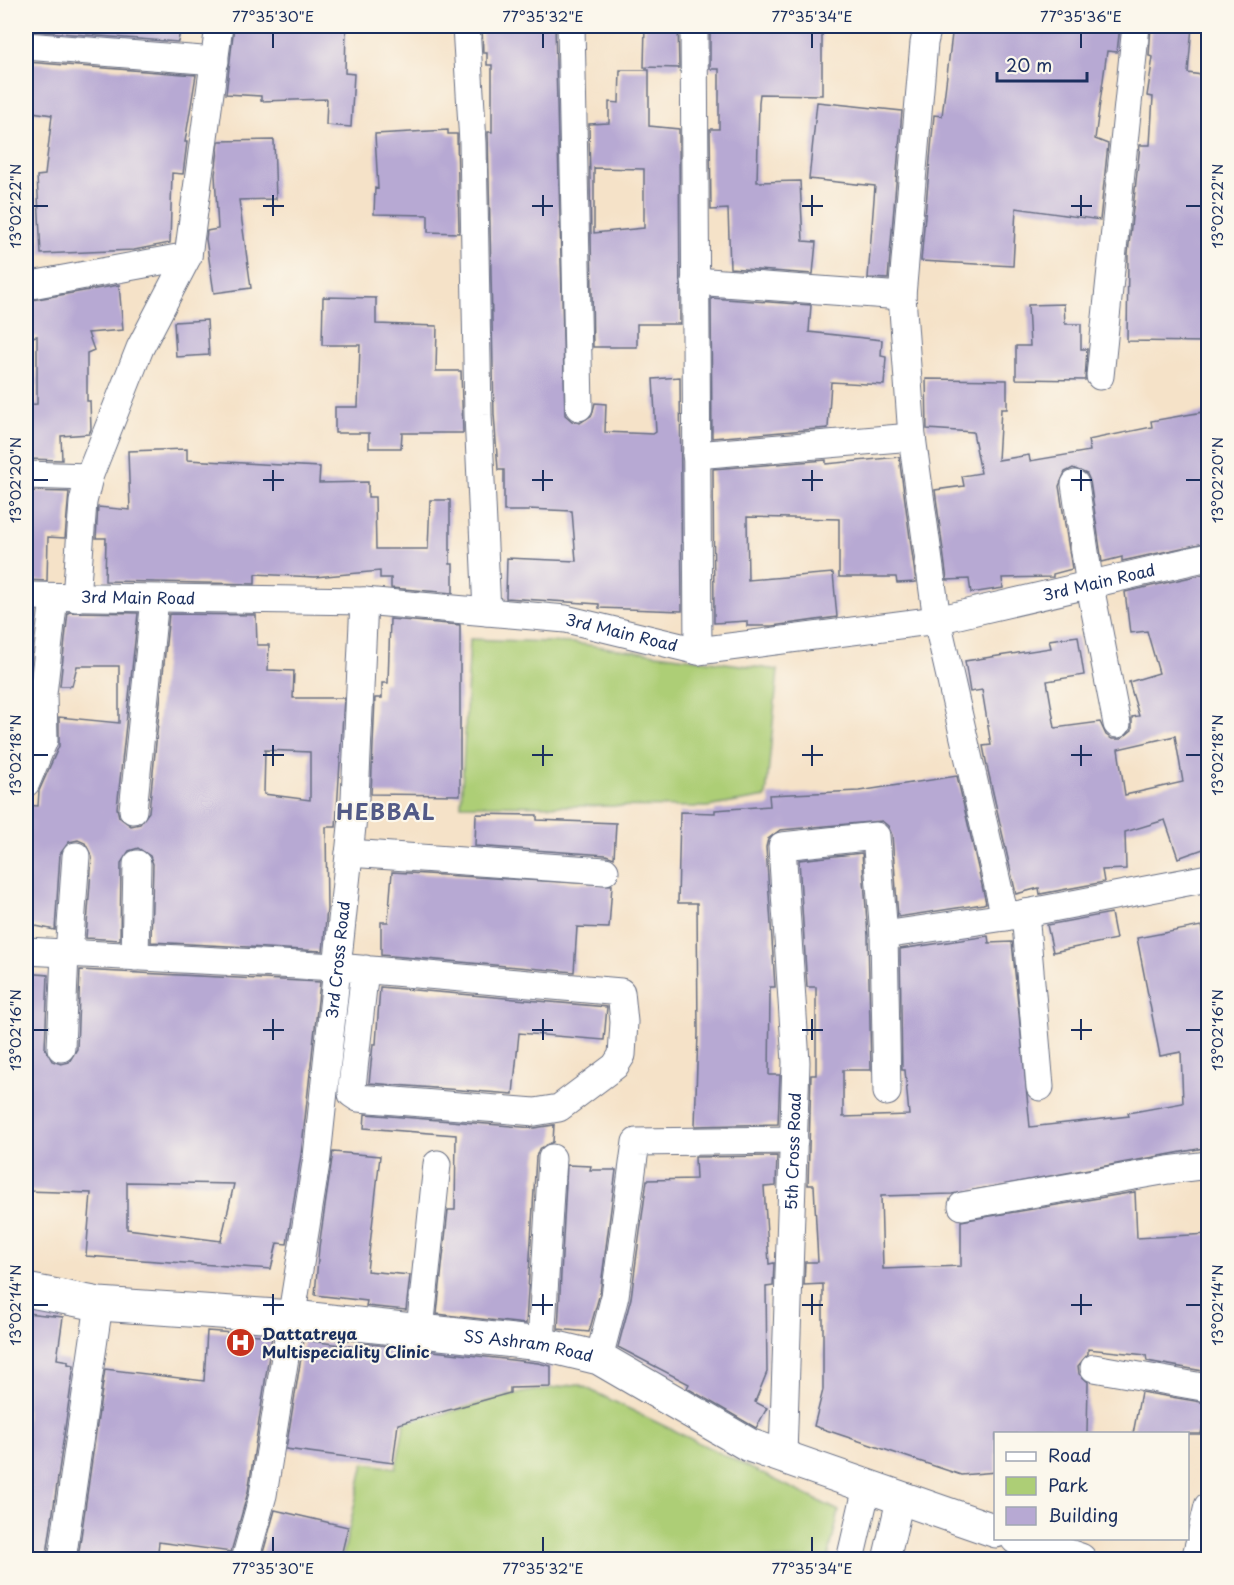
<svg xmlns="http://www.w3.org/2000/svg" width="1234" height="1585" viewBox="0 0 1234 1585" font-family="'Playpen Sans',sans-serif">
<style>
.green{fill:#adce76;stroke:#647e6a;stroke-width:1.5}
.building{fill:#b7a9d3;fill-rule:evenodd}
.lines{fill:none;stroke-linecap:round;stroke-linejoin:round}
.minor-casing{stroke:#676e83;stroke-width:29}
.tertiary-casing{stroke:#676e83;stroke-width:35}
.minor{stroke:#fff;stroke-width:27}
.tertiary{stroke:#fff;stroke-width:33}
.ticks{fill:none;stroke:#1b2f5e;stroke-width:2}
.labels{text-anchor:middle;stroke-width:4.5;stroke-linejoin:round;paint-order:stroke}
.street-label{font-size:16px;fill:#1b2f5e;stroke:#fbf7ec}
.poi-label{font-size:16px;font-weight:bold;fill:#1b2f5e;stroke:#fbf7ec;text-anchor:start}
.district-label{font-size:22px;font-weight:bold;letter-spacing:1.5px;fill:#525a87;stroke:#fbf7ec}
.neatline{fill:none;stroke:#1b2f5e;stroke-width:2}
.ticks-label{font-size:15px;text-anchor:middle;fill:#1b2f5e}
</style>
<rect width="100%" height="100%" fill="#fbf7ec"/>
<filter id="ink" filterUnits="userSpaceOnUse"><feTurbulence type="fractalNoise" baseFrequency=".0167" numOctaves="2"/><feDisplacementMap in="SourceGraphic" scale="12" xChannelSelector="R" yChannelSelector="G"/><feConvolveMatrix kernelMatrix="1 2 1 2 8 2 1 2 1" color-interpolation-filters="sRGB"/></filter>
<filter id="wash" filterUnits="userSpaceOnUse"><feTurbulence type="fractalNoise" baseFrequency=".008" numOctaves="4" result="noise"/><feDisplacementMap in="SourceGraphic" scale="24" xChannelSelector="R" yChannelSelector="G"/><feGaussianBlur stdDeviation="1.35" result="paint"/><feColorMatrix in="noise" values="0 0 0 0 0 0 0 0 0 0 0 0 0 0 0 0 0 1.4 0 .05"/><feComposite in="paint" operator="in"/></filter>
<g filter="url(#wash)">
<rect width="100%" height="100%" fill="#f5e2c8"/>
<!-- green -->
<path class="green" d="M470,639L573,643L778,670L766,797L707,807L461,805Z
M578,1384L839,1511L828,1559L342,1560L364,1463L396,1468L407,1410L436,1416L509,1395Z"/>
<g id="blocks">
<!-- building -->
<path class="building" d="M34,26H181L178,42L34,31Z
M234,26H346L345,73L354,74L351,127L326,125L327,99L261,101V96L226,94Z
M482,26H555L565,415L572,421L580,423L592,415L595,403L606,404L605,432L653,434L656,432L653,379L680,377L682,611L599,608V604L506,598L507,558L576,561L572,511L529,509V511H504V470H498L494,414L488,132H492V65H487V53H483Z
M645,26H678L679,68L644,67Z
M710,26H822V95L760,94L759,102L757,182L800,181L803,241L816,242L813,274L730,268L728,209L711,210L710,129H719V69H710Z
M953,26H1120L1117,52L1107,51L1095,139L1108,144L1100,220L1016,208L1013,266L921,261L934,115L942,116Z
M1151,26H1192L1188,73L1209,76V342L1127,341L1128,254L1140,145H1150L1153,97L1147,96L1153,57L1149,56Z
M26,62L196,75L185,142H187L183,174L172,173L170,243L134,250L41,254L37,176L45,175L52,115L26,111Z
M620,70H649V126L679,129L680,324H637V347H593L589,124L609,123V102L619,103ZM594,168L644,169V228L594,233Z
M817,102L902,111L888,279L868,278L875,186L809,179Z
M448,130V134H457L459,233L428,232V215L374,214L375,188L378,189L375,134Z
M274,140L276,199L239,200L251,288L214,293L206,239L207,231L218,229L215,175L219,141Z
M119,285L123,330L88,333L94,350L87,353V401H90L91,429L89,434L61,436L62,460L26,459V405L37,404V336L26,338V301Z
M323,297L376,298V324L437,326L436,371H461L463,433H402L401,448H369V433H335V407H358L360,345H322Z
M711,298L811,305L809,332L882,340L881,356L886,357L884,385L831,382L828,428L712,438Z
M1064,304L1065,324H1081V349H1087L1085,380L1016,379V346H1030L1028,305Z
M207,320L209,355L176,357L174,322Z
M926,379L1007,380V409H1001L998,460L1029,455L1030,461L1090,451L1088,440L1152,427L1151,421L1209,411V542L1122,561V557L1102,562L1090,481L1087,474L1073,468L1065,472L1059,486L1072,569L1053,574V577L1002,578L1003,588L971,593L969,579L947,580L935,490L964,486L962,476L981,473L973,432L927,429Z
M187,449V460L320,467L319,483L368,482V497H375L376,549H428L430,500H450V564H453V593L391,588V578H380V571L315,577L255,574V584L105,581L106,538H96L98,507L130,510L128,451Z
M899,457L916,582L897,583L896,577H839V519L747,517L748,580L833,573L837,617L772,626H747V621L714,623L713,469L826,460V464Z
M26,491L69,492L65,538L48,537L47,581L26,580Z
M1209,573V847L1178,858L1165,820L1125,832L1126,869L1102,870L1104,882L1040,894L1039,888L1016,894L987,766L983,746L991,745L982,690L970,692L965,661L1051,648L1049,640L1078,636L1084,675L1047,681L1055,728L1100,722L1106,735L1112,739H1121L1132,730V717L1139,716L1129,682L1159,673L1147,631L1130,633L1125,592ZM1175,736L1183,782L1125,795L1118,749Z
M27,612H36L28,687H26Z
M68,612L138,613L117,808L119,817L131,826L140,824L149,812L169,614L256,615L257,645H269L268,670L294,671L293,698H344L336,827H326L327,909L323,951L151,942L153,864L150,856L138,848L129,851L121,863L120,940L86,938L92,857L85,843L78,840L69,842L60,854L55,930L26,924V805L38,806L39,791L59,746V717L119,723V666H77L72,686H60ZM265,750L310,752V800L264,794Z
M390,619L460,625V795L371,794L375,698H382V683H388Z
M957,776L986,903L983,904L898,917L892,835L888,826L882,821L780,830L768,839L766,847L775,987H770V993L769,1075H780L778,1124L695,1126L698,1033L697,903H678L680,812L715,813V810L770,806L769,795L859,791Z
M476,814L537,815V820L616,823L614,858L606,855L475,846Z
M862,853L868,936L871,1070H843V1117L909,1115L905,1070H902L900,949L988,936L989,943L1012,942L1030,1127L1129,1116L1128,1113L1183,1103L1181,1052L1160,1056L1137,938L1201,926L1209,966V1147L952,1194L881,1196L883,1269L961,1266V1221L1135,1192L1137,1238L1209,1234V1372L1147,1361L1146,1355L1088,1349V1354L1078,1366L1079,1374L1088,1382L1087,1434H996V1472L961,1475L814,1426L823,1390V1284L804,1285L805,1262H818L814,1185H808L811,1075H816V987H807L799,860Z
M392,872L612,885L609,928L577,927L574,972L381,955V922H388Z
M1111,913L1116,939L1053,952L1047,925Z
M80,970L320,982L301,1155L287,1244L277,1243L271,1269L86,1256L91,1193L26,1191V973L48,975L45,1048L52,1061L61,1064L69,1062L77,1049ZM127,1182L234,1184L221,1241L127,1229Z
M380,987L607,1007L604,1040L519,1033L513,1094L369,1083L373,1044H376Z
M365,1114L534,1128L554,1125L553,1142L539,1149L536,1157L526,1324L437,1314L448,1210H455L456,1135L364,1128Z
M333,1152L380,1156L367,1271L410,1275L406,1310L366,1306L367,1301L315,1295L319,1247Z
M777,1156L776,1186L764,1187L769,1264L774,1263L773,1286L766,1287L767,1372L755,1402L767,1408L756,1428L687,1388L689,1384L618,1347L631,1298L647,1180L696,1179L695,1157Z
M567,1165L591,1166L590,1170H616L600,1293L589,1332L558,1329Z
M26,1313L63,1317L57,1359L68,1361V1364L74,1365L47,1554L26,1552Z
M207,1331L272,1336L248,1492L231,1552L159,1542L157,1560L78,1558L105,1369L204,1381Z
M304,1340L362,1348V1343L538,1363L551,1366V1387L510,1388V1393L398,1424L393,1463L286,1449Z
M1141,1392L1207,1403L1201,1434H1133Z
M275,1510L348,1527L340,1560H261Z"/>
</g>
</g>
<g filter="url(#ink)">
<use href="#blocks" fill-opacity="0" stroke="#676e83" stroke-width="1.5"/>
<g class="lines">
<defs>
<g id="minor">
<path d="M466,26L473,143L478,415L487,612"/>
<path d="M571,26L579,407"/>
<path d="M694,26L698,651"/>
<path d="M928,26L924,43L902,296L912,437L937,620L1005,917L1208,878"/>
<path d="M26,46L215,61"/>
<path d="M695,281L902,296"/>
<path d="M26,286L188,256L219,26"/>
<path d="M1100,376L1136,26"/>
<path d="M696,455L912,437"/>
<path d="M26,475L89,477"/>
<path d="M1075,484L1090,586L1117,724"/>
<path id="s1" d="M26,596L364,601L566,619L698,651L937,620L1208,557"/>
<path d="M76,598L83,502L89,477L140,348L188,256"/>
<path d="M26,783L44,740L43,694L54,597"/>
<path d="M133,810L155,599"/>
<path d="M349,853L605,871"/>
<path d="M1025,913L1040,1087"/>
<path d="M884,935L1005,917"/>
<path d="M26,951L337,967L621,992L624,1022L622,1055L615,1066L559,1108L535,1112L358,1098L352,1094V1087L365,969"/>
<path d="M69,953L76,856"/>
<path d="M135,957L137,864"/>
<path d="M61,1048L65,953"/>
<path d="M962,1206L1168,1170L1208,1165"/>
<path d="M420,1330L437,1164"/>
<path d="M541,1344L552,1158"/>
<path d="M599,1358L615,1296L636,1142L794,1140"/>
<path d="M1094,1368L1208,1388"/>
<path id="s2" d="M783,1455L796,1062L782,846L876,836L884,935L887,1092"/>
<path d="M62,1560L99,1304"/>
<path id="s3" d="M245,1560L263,1495L317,1157L355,798L364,601"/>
<path d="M850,1560L867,1487"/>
<path d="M886,1560L900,1500"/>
<path d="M1195,1560L1208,1506"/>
</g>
<g id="tertiary">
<path id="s4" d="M26,1290L99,1304L293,1317L541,1344L599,1358L749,1445L996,1531"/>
<path d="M1017,1538L1080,1560"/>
</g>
</defs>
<!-- minor casing -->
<use href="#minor" class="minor-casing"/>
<!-- tertiary casing -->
<use href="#tertiary" class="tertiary-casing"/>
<!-- minor -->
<use href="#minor" class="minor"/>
<!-- tertiary -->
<use href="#tertiary" class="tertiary"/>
</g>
</g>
<!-- ticks -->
<path class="ticks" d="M273,33V48M543,33V48M812,33V48M1081,33V48M273,195V216M543,195V216M812,195V216M1081,195V216M33,206H48M263,206H284M532,206H553M802,206H823M1071,206H1092M1186,206H1201M273,470V491M543,470V491M812,470V491M1081,470V491M33,480H48M263,480H284M532,480H553M802,480H823M1071,480H1092M1186,480H1201M273,745V766M543,745V766M812,745V766M1081,745V766M33,755H48M263,755H284M532,755H553M802,755H823M1071,755H1092M1186,755H1201M273,1019V1040M543,1019V1040M812,1019V1040M1081,1019V1040M33,1030H48M263,1030H284M532,1030H553M802,1030H823M1071,1030H1092M1186,1030H1201M273,1294V1315M543,1294V1315M812,1294V1315M1081,1294V1315M33,1305H48M263,1305H284M532,1305H553M802,1305H823M1071,1305H1092M1186,1305H1201M273,1537V1552M543,1537V1552M812,1537V1552"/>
<!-- icons -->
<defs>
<symbol id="hospital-disc" viewBox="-11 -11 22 22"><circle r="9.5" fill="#c8321e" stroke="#fbf7ec"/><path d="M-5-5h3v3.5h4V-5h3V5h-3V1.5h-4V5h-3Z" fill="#fff"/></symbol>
</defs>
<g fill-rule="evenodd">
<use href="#hospital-disc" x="224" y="1326" width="33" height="33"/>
</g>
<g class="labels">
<!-- street labels -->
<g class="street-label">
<text dy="6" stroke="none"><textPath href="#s1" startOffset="1084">3rd Main Road</textPath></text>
<text dy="6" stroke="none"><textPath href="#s1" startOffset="112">3rd Main Road</textPath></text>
<text dy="6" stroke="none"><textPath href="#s1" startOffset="598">3rd Main Road</textPath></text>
<text dy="6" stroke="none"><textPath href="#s3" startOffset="608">3rd Cross Road</textPath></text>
<text dy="6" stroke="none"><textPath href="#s2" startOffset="304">5th Cross Road</textPath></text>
<text dy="6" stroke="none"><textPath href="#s4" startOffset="506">SS Ashram Road</textPath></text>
</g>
<!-- poi labels -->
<g class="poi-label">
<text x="262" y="1340">Dattatreya<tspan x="262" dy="18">Multispeciality Clinic</tspan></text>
</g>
<!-- district labels -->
<g class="district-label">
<text x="386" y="820">HEBBAL</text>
</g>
</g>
<!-- margin -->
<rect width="1234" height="1585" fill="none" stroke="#fbf7ec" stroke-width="66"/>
<!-- legend -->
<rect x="994" y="1432" width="195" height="108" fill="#fbf7ec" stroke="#a1a7b3" stroke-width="1.5"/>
<rect x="1006" y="1452" width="30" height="9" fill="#ffffff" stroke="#a1a7b3" stroke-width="1.5"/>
<text x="1048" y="1462" font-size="18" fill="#1b2f5e">Road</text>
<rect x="1006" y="1477" width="30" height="18" fill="#adce76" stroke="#a1a7b3" stroke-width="1.5"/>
<text x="1048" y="1492" font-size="18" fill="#1b2f5e">Park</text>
<rect x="1006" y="1507" width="30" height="18" fill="#b7a9d3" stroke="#a1a7b3" stroke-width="1.5"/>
<text x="1048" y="1522" font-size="18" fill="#1b2f5e">Building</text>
<!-- scale -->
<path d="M997 72v9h90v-9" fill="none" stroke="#1b2f5e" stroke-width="3"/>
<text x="1006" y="72" font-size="18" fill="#1b2f5e" stroke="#fbf7ec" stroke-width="4.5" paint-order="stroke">20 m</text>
<rect x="33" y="33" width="1168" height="1519" class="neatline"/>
<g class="ticks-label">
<text x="273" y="22">77°35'30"E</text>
<text x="543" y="22">77°35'32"E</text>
<text x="812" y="22">77°35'34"E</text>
<text x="1081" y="22">77°35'36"E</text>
<text transform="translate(16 206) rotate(-90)" y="5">13°02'22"N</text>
<text transform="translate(1218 206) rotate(-90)" y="5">13°02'22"N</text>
<text transform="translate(16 480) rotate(-90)" y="5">13°02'20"N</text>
<text transform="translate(1218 480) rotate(-90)" y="5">13°02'20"N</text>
<text transform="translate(16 755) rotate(-90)" y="5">13°02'18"N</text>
<text transform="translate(1218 755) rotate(-90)" y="5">13°02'18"N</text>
<text transform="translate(16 1030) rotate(-90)" y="5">13°02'16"N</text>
<text transform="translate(1218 1030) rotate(-90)" y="5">13°02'16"N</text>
<text transform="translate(16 1305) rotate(-90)" y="5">13°02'14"N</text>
<text transform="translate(1218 1305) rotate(-90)" y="5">13°02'14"N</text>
<text x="273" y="1574">77°35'30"E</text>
<text x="543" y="1574">77°35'32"E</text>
<text x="812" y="1574">77°35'34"E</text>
</g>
</svg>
